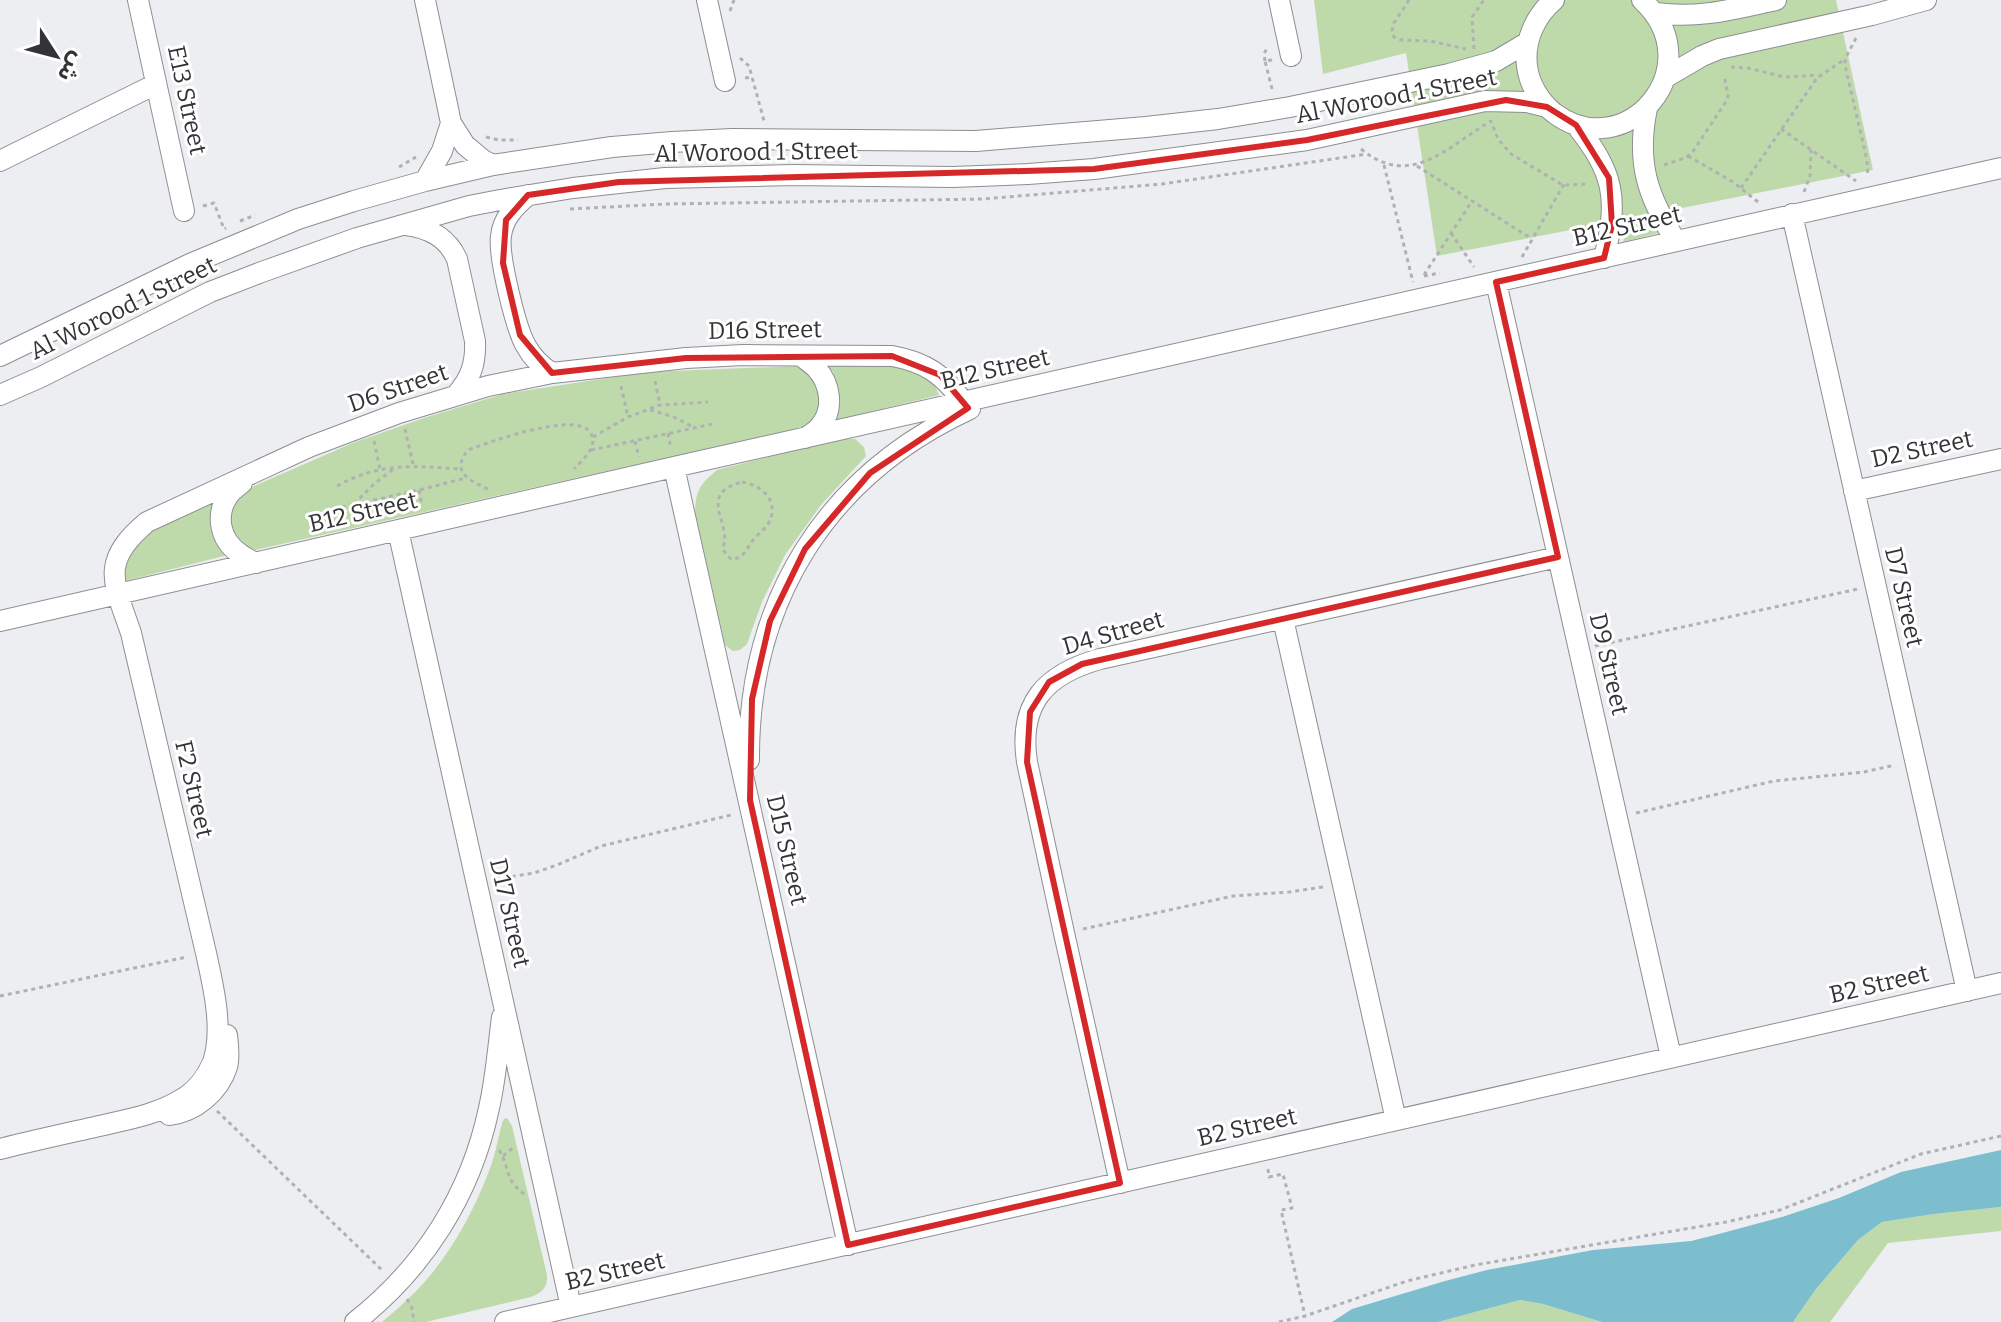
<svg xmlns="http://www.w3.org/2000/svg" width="2001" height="1322" viewBox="0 0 2001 1322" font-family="Bitter,'Noto Sans Arabic',serif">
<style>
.green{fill:#bfdaaa}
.water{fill:#7cbece}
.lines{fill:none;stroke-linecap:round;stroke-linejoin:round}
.minor-casing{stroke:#8d8e92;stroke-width:22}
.path{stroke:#b1b1b5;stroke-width:3;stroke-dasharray:4 4;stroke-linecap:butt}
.minor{stroke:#fff;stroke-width:20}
.marked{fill:none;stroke:#d62828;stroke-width:6;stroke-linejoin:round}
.labels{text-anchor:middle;stroke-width:6;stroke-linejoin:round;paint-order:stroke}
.street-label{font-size:24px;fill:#343436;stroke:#fff}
</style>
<rect width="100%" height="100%" fill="#edeef2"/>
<!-- green -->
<path class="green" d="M1314,0H1836L1873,170L1647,215L1648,219L1659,233L1623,242L1628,224L1627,219L1437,256L1406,53L1323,74Z
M818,359L913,367L933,381L939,395L833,421L839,409V395L833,372Z
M799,366C814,377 830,400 815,419C815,420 805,426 804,427L255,550L235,540L227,522L231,505L254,486L355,442L427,417L503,394L646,372Z
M839,439H855L864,447L866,456L821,505L785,555L762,602L747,644L740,650L733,651L725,645L695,512C696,490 700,484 717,470Z
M220,494C208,524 208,529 228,555L125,581L124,563L138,539L172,519Z
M507,1118L512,1126L547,1275C548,1287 542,1293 531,1297L426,1322H382C391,1314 401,1306 410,1297C445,1264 472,1216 489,1171C495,1156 498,1139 502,1123L504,1119Z
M2001,1207V1231L1888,1243L1830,1322H1793L1816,1289L1858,1240L1882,1222L1934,1214Z
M1520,1300L1543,1304L1602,1322H1438Z"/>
<!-- water -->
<path class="water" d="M2001,1150V1207L1934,1214L1882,1222L1858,1240L1816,1289L1793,1322H1602L1543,1304L1520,1300L1438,1322H1332L1352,1309L1445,1281L1487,1270L1593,1250L1691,1241L1715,1235L1782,1217L1839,1198L1901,1172Z"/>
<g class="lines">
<defs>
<path id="minor" d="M138,0L184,211
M425,0L451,123L465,145L483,160L493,165
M707,0L725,81
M1279,0L1291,56
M1554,0C1535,16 1524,41 1527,66C1529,84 1540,102 1554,113C1626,167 1713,66 1642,0
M1656,13C1699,19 1734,9 1776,0
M1666,77L1702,56L1719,49L1872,15L1926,0
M1647,108C1636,162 1647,196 1676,241
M1576,125C1614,173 1619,198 1604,258
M0,161L156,84
M425,181L442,151L451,123
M528,195C515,206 503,218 501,236C498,256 516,329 526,346C532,357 541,366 552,373
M1792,214L1967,991
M406,225C429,228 447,237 457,259L475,341C476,363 471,378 457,394
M1496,282L1671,1057
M0,356L190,264L298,219L354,201L425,181L493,165L612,147L672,142L732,139L976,141L1146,127L1218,119L1290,107L1449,74L1496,61L1528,42
M801,356C806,360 811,363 816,368C830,383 835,409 820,426C817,431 810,435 805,438
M0,395L41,377L210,292L259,273L357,238L469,206L500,200L573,188L665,178L792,175L953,177L1028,174L1094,169L1307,140L1485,101L1527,102L1547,107
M674,467L848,1245
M242,483C237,487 231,491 228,496C215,515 220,540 239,553C244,557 250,560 256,563
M1854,491L2001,459
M398,530L571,1307
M1283,619L1396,1120
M0,621L674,467L2001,168
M749,760C748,602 825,476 970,409
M169,1115C195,1112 219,1092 227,1067C230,1057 228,1045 227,1035
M0,1149C32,1141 64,1134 95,1127C124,1120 157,1115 182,1099C196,1091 207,1076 213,1062C224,1029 213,985 206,953L131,633C114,583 99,562 147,522L309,447L399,413L488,386L552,373L686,358L743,355L892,356C926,362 944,375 964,403
M1120,1183L1064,933L1027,762C1018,703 1046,674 1100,659L1558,557
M355,1322C424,1268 471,1194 489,1108C496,1078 498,1047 502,1017
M505,1322L2001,983"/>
</defs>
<!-- minor casing -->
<use href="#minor" class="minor-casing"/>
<!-- path -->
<path class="path" d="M1409,0L1394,23L1392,31L1394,37L1401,40L1430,41L1466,49
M730,11L734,0
M1856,38L1845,59L1846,70L1867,160L1868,177
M1474,49L1472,17L1484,0
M740,58L749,66L752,77
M1272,60L1265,61L1272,89
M1265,61L1264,54L1268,46
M1731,67L1748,68L1784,77L1818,75
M745,78L752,77L764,121
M1781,129L1856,181
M486,137L499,140H518
M1361,149C1411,190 1448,146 1491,121L1498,139L1511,154L1561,184L1566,185L1588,184
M1688,156L1733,182L1758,202
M1384,165L1413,282
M1664,165L1685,158L1692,153L1727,100L1728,95L1724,75
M1417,166L1532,239
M399,167L416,157
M1741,188L1817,78L1845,59
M1804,192L1810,176L1811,150
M203,206L214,203L224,229L226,228
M570,209L665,204L983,199L1162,184L1367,154
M240,221L255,215
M1451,233L1474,267
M1522,257L1564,184
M1424,275L1472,201
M1424,276L1440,273
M655,381L660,405
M621,386L628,417
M650,410L674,417L695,428
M405,429L413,464
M668,433L671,449
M593,437L628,417L660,405L708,402
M374,441L380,469
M635,441L639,457
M591,450L713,424
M742,482C760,485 777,498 771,518C768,527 760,532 754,539C746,548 745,559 731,559L723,550C724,543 726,537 724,530C717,505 710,491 742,482Z
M337,486C381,462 412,466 461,469
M488,489C470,481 450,472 468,450C489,442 575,411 590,432C600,446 582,460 574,469
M419,490L422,506
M387,498L390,514
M354,504L374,484L396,467
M342,507L419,490L466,478
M1595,646L1858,589
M1636,813L1774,781L1864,772L1895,765
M496,879L534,873L557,865L601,846L731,815
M1083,929L1233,896L1289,892L1323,887
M0,996L187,957
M217,1111L384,1272
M499,1150C511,1169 503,1180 527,1196
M503,1156L515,1146
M1268,1169L1269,1177L1283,1174L1292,1208L1281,1210L1305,1316
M407,1299L412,1308L414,1322
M1279,1322L1305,1316L1407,1281L1475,1265L1726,1222L1780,1210L1921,1154L2001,1136"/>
<!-- minor -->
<use href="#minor" class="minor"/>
</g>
<!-- marked area -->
<path class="marked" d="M1506,100L1547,107L1576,125L1609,178L1612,225L1604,258L1496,282L1558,557L1082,664L1049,682L1030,712L1027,762L1120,1183L848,1245L750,800L752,699L770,621L805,549L870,473L968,408L940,375L892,356L686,358L552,373L520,335L503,263L506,220L528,195L619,182L1094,169L1307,140Z"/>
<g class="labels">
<!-- street labels -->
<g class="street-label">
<text transform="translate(1396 96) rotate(-11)" y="8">Al Worood 1 Street</text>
<text transform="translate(187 100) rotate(78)" y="8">E13 Street</text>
<text transform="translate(756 152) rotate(-1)" y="8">Al Worood 1 Street</text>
<text transform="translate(1627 226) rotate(-13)" y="8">B12 Street</text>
<text transform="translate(123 308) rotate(-26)" y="8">Al Worood 1 Street</text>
<text transform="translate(765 330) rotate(-1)" y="8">D16 Street</text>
<text transform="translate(995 369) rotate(-13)" y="8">B12 Street</text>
<text transform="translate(398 388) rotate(-19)" y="8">D6 Street</text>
<text transform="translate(1922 449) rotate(-12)" y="8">D2 Street</text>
<text transform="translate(363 512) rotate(-13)" y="8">B12 Street</text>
<text transform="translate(1904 597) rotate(77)" y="8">D7 Street</text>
<text transform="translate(1113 633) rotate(-16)" y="8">D4 Street</text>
<text transform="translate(1609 664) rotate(77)" y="8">D9 Street</text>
<text transform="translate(194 789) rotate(77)" y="8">F2 Street</text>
<text transform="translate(787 850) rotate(77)" y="8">D15 Street</text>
<text transform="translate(510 913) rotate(77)" y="8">D17 Street</text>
<text transform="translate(1879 984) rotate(-13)" y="8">B2 Street</text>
<text transform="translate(1247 1127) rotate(-13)" y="8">B2 Street</text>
<text transform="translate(615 1271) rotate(-13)" y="8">B2 Street</text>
</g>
</g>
<!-- north arrow -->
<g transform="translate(56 56) rotate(126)" stroke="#ffffff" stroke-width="6" paint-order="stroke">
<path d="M0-6L14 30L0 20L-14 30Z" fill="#343436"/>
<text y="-12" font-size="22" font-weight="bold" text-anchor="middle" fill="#343436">ش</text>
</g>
</svg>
